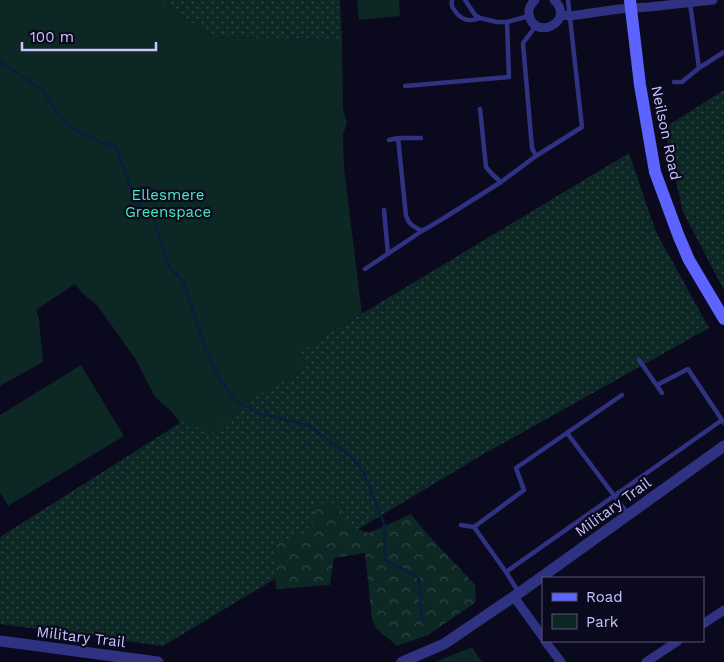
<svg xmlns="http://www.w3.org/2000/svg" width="724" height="662" viewBox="0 0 724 662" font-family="'Work Sans',sans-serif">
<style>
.grass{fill:url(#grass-dots)}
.forest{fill:url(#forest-crowns)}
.park{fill:#0c2724}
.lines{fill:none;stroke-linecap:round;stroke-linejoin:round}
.stream{stroke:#061f3f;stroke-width:2.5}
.service{stroke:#2f3281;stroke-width:4.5}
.minor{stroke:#2f3281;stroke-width:9}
.tertiary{stroke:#2f3281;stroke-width:11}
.secondary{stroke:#5c63ff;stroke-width:12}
.labels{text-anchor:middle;stroke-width:4.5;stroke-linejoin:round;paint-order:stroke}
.street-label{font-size:15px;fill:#c8c5ff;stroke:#0b091d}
.park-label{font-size:15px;fill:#46eab6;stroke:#0b091d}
</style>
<defs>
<pattern id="grass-dots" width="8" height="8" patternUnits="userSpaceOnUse" patternTransform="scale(1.25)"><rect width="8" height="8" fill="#0c2724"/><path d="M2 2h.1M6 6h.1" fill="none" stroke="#2e4545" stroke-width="1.8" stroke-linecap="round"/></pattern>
<pattern id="forest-crowns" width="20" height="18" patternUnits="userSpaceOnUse" patternTransform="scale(1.25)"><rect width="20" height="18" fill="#0c2724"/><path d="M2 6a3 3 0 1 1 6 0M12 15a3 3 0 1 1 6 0" fill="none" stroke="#2e4545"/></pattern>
</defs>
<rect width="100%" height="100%" fill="#0b091d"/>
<!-- grass -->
<path class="grass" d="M159,0H340L342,39L212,37Z
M724,90V290L683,212L664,128Z
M629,153L656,232L709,328L482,455L163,646L0,624V537L180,423Z"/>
<!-- forest -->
<path class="forest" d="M331,502L341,510L352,527L369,533L411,514L423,529L475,585L476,602L428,635L397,646L376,628L372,619L365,553L334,558L330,585L276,589L273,544L311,533L315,508L321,504Z"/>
<!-- park -->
<path class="park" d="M0,0H159L212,37L342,39L343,109L347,122L343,135L344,168L362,313L299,352L304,361L299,373L244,403L213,433L183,422L180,423L172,412L155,397L136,360L97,305L83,294L75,284L36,310L39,319L43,362L0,386Z
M357,0H399L400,16L359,20Z
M81,365L124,436L8,506L0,492V415Z
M472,647L482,662H435Z"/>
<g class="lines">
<!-- stream -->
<path class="stream" d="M0,61L43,91L54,109L67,125L87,137L116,147L136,202L153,216L169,267L183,281L206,350L220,380L237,401L258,413L307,425L350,456L364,473L384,524L385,560L419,578L422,619"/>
<!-- service -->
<path class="service" d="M452,0C451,5 452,7 455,11C462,21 470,22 480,18
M465,0L475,15L480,18L497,22H507L529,16
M690,3L699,68L724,52
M536,26L523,43L532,148L536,156
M674,82H682L699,68
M405,86L509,77L507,22
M480,109L486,167L492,174L501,182
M398,138L406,216C409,225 413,226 422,231
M389,140L398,138H421
M384,210L388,254
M365,269L422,231L444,218L501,182L536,156L582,127L568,0
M639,360L662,393
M657,385L688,369L724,423
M567,433L628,514
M461,525L474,527L506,572L519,593
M474,527L524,490L516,468L622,395
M506,572L722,420"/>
<!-- minor -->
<path class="minor" d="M535,0C531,4 528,8 529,14C533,42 577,22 554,0
M560,15L570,16L619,9L649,7L713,0
M514,597L543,637
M703,624L724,610
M545,641L561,662
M646,662L678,641"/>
<!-- tertiary -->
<path class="tertiary" d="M0,641L158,662
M402,662L444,644L522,591L724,446"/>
<!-- secondary -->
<path class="secondary" d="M630,0L640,85L655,172L679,237L689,260L724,319"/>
</g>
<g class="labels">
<!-- street labels -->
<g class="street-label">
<text transform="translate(666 133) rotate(78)" y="5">Neilson Road</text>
<text transform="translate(613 507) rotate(-36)" y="5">Military Trail</text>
<text transform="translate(81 637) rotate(7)" y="5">Military Trail</text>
</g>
<!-- park labels -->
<g class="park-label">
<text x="168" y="200">Ellesmere<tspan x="168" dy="17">Greenspace</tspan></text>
</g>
</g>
<!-- legend -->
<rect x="542" y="577" width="162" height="65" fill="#0b091d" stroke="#575477"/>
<rect x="552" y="593" width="25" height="8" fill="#5c63ff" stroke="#575477"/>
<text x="586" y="602" font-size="15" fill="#c8c5ff">Road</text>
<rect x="552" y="614" width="25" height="15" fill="#0c2724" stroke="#575477"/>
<text x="586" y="627" font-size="15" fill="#c8c5ff">Park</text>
<!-- scale -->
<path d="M22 42v8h134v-8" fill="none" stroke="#c8c5ff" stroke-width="2.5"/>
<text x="30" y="42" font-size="15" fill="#c8c5ff" stroke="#0b091d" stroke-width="4" paint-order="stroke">100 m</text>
</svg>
